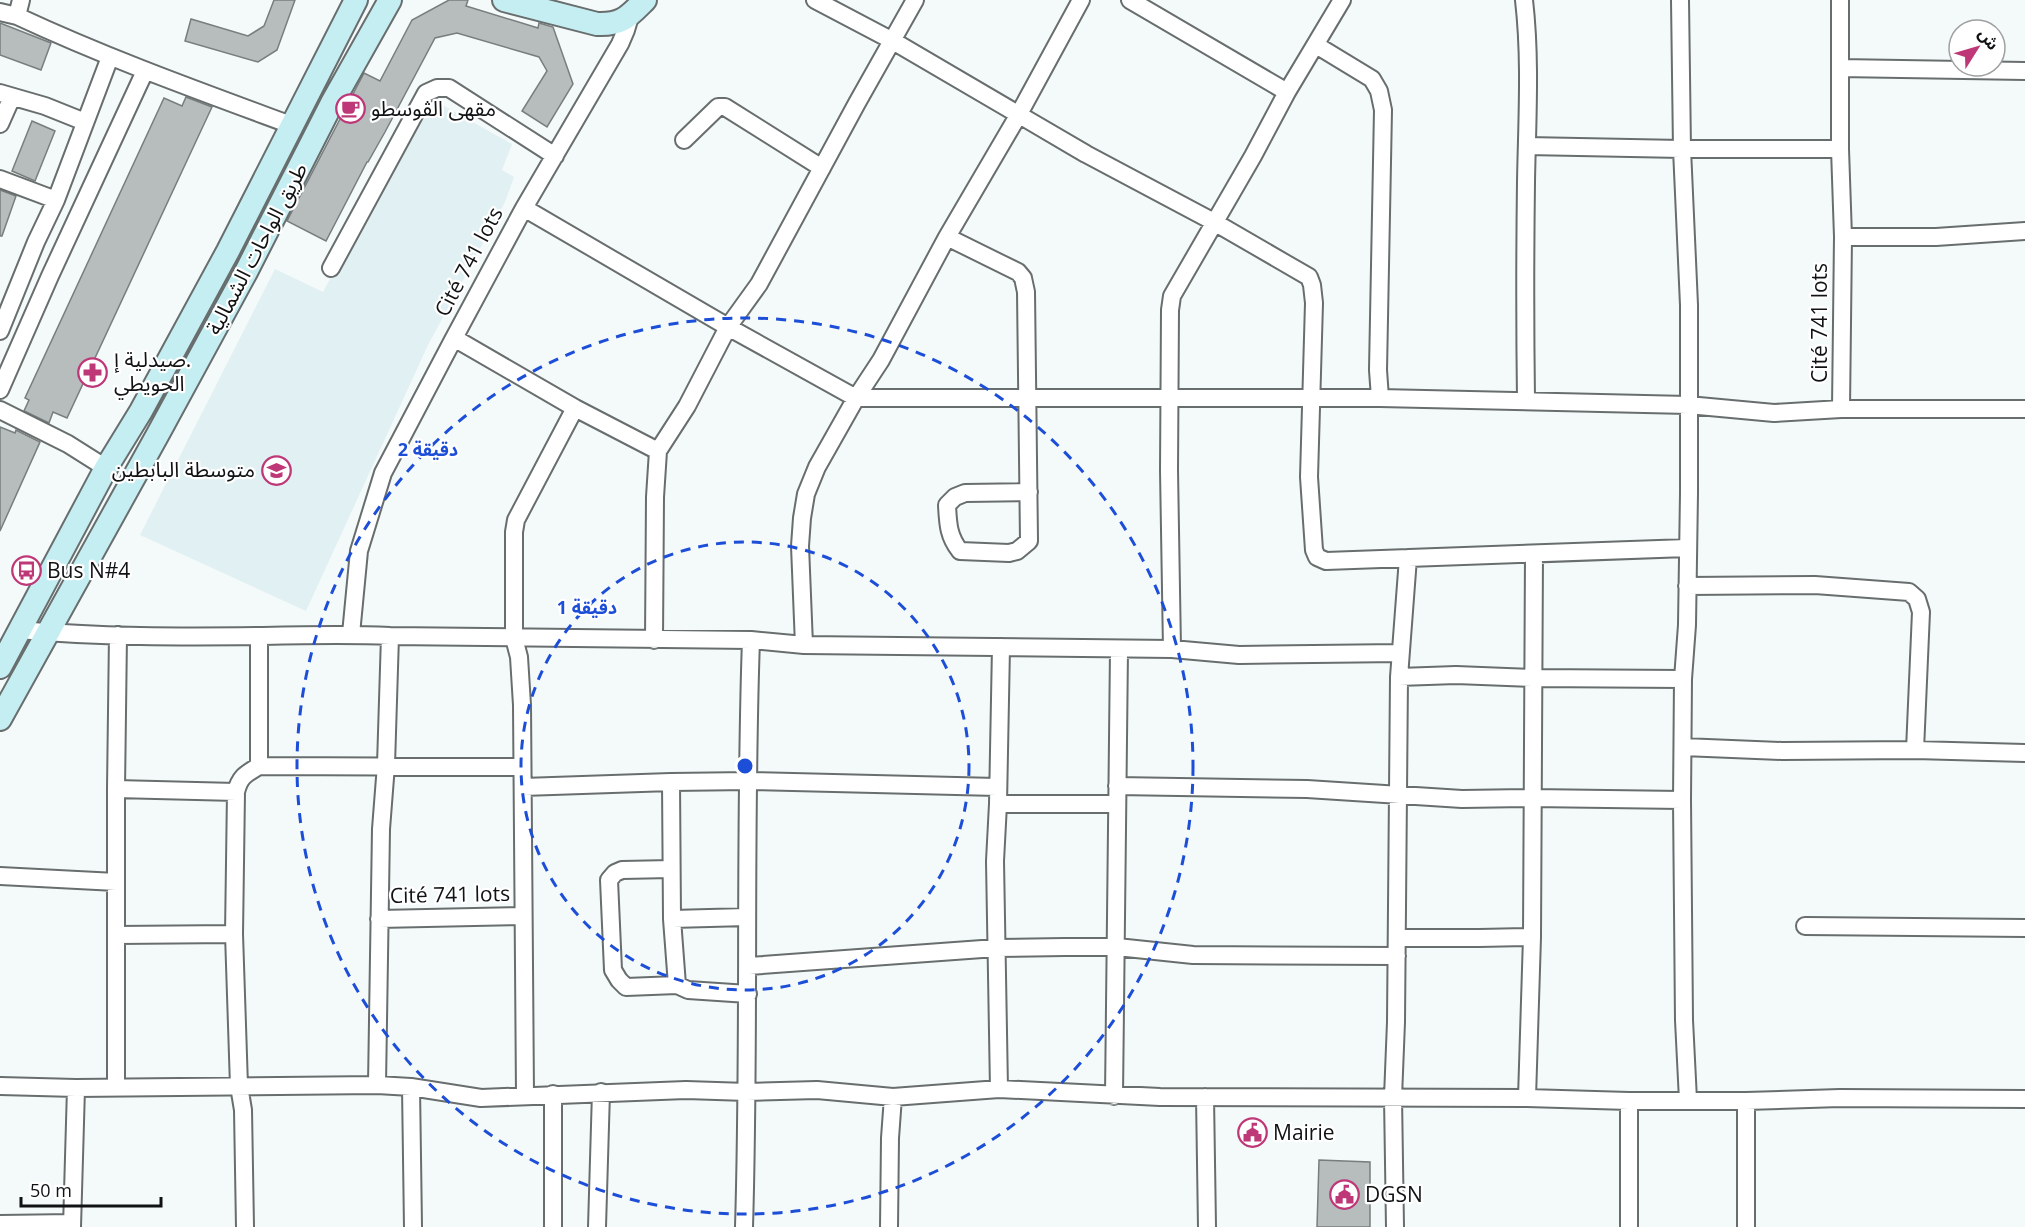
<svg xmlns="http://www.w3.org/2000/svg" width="2025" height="1227" viewBox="0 0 2025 1227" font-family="'Open Sans','Noto Sans Arabic',sans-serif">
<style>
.built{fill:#e1f0f2}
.building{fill:#b7bcbc;stroke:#787d7e;stroke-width:1.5}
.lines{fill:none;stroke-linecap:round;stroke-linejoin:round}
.street-casing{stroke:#686d6e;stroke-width:20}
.secondary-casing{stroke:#686d6e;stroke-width:26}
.street{stroke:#fff;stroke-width:16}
.secondary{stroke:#c5eef2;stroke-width:22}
.ring{fill:none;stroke:#1d4ed8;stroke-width:3;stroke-dasharray:10 8}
.labels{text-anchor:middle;stroke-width:4.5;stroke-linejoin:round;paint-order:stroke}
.poi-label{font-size:21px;fill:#101213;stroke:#fff;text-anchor:start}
.street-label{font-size:21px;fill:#101213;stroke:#fff}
.centre{fill:#1d4ed8;stroke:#fff;stroke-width:3}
.ring-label{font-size:18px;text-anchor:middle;font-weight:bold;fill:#1d4ed8;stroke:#fff;stroke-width:4.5;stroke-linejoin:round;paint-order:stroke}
</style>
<rect width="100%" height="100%" fill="#f4f9fa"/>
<!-- built -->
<path class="built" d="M439,103L512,144L502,170L514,177L505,202L428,345L306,611L140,535L275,269L323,292L424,106Z"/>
<!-- building -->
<path class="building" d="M274,0H295L277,50L258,62L185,41L191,19L248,36L264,26Z
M449,0H468L466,6L538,28L539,23L553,27L573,84L547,127L522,111L547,71L539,57L457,33L435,38L385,132L368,162H367L326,241L287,221L364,73L380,81L412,20Z
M0,23L51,43L41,70L0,55Z
M186,97L212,107L67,418L53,412L49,423L24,411L29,400L25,398L164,98L182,106Z
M32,121L55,131L35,181L12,171Z
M0,190L16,196L2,236H0Z
M0,427L15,433L16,430L40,442L0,531Z
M1319,1160L1370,1162V1227H1317Z"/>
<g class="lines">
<defs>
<path id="street" d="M21,0L17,16C107,58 199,91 291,125
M815,0L893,41L1086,154L1214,222L1309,277L1312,285L1314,303L1309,477L1314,550L1317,557L1326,561L1687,548
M1130,0L1287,92
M1524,0C1531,60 1527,122 1526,182C1525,255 1525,328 1526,401
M1680,0L1682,149L1689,305V493L1687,625L1683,679L1682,800L1684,1020L1688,1100
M1840,0V149L1843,237L1841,409
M632,10L626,30L620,44L524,208L728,327L856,398H1380L1688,405L1774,413L1841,409H2025
M0,12L17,16
M1316,45L1372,79L1379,91L1383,110L1378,370L1380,398
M1840,68L2025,71
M0,93L45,106L85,122
M0,124L12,97
M684,140L718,107H725L822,168
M1527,146L1682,149H1840
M0,179L56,200
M947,237L1018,272L1023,278L1026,292L1029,541L1017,551L1009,553L960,551C948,536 948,523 947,505L955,497L965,493L1029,492
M1843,237H1936L2025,231
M331,268L426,93L437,88H449L555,156
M0,331L36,242L56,200L110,57
M454,338L524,208
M0,390L50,276L145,71
M0,410L68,444L106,468
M1687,586L1815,585L1909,592L1917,599L1921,612L1915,750
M19,630C99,637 181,637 262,636C305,635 347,634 390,636L751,640L804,645L1172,649L1239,655L1400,653
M351,634L359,551L383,473L454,338L575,408L658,451
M654,640L655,497L658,451L687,406L728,327L759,284L857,103L915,0
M804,645L800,546L802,518L806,494L817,467L856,398L881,360L947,237L1019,114L1081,0
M1172,649L1169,470L1170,310L1172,296L1253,156L1287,92L1342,0
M1399,677L1456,675L1532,678L1683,679
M1683,747L1782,751L1915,750L2025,753
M259,766V636
M671,782L672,919L677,985L688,990L748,994
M1117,786L1307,789L1462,799L1532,798L1682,800
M523,787L671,782L749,781L997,787
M116,789L236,792
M998,804H1116
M671,869L622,870L615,873L609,880L613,970L619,980L626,987L677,985
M0,876L116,882
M379,919L522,916
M672,919L747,917
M1805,926L2025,928
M116,935L234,934
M1398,938H1479L1532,937
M749,966L996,948L1065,947H1117L1193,955L1397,956
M377,1085L381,829L386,765L390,636
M0,1086L76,1088L377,1085L411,1087L481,1098L686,1090L747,1092L817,1090L893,1097L999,1089L1160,1097L1527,1098L1629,1101H1746L1840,1098L2025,1099
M116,1087V789L118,635
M411,1087L413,1227
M999,1089L995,861L998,804L1001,647
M553,1094V1227
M525,1095L522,705L519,657L514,638V532L516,520L575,408
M1114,1096L1119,650
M1205,1097L1207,1227
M1527,1098L1532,937L1534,554
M1629,1101V1227
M1746,1101V1227
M0,1224L72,1223
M72,1227L76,1088
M245,1227L243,1110L239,1086L234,934L236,792C240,776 246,774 259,766L522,767
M597,1227L601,1092
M744,1227C750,1031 744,836 751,640
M889,1227L890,1138L893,1097
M1395,1227L1393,1097L1396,1022L1399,677L1408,558"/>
<path id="secondary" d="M504,0L597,24C622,25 628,17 645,0
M0,667L106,468L141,411L228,251L356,0
M0,719L158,434L246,272L332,103L390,0"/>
</defs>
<!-- street casing -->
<use href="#street" class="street-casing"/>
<!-- secondary casing -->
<use href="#secondary" class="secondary-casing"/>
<!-- street -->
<use href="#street" class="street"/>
<!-- secondary -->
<use href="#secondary" class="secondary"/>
</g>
<!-- distance rings -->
<g class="ring">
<circle cx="745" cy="766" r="224"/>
<circle cx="745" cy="766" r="448"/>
</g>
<!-- icons -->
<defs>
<symbol id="cafe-ring" viewBox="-11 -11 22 22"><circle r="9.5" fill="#fff" stroke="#be3878" stroke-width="1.5"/><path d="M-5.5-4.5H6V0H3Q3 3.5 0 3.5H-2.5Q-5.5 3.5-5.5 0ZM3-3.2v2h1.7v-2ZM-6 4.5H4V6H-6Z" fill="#be3878"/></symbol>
<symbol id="pharmacy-ring" viewBox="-11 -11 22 22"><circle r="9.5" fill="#fff" stroke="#be3878" stroke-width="1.5"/><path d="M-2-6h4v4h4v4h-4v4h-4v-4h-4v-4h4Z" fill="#be3878"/></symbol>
<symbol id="school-ring" viewBox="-11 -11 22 22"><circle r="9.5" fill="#fff" stroke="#be3878" stroke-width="1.5"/><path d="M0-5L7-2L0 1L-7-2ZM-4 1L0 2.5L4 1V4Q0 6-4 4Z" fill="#be3878"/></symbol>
<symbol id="bus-ring" viewBox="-11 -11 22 22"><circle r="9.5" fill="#fff" stroke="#be3878" stroke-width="1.5"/><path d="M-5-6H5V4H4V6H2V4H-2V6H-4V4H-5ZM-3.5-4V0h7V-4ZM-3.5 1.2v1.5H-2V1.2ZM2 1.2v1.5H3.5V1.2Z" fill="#be3878"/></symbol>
<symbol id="civic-ring" viewBox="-11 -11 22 22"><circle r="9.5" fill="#fff" stroke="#be3878" stroke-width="1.5"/><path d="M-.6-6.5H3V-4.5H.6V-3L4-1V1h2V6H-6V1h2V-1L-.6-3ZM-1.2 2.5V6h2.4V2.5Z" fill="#be3878"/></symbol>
</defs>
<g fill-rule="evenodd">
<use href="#cafe-ring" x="334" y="92" width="33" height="33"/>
<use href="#pharmacy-ring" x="76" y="356" width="33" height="33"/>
<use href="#school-ring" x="260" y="454" width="33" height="33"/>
<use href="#bus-ring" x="10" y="554" width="33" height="33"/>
<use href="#civic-ring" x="1236" y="1116" width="33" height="33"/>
<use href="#civic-ring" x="1328" y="1178" width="33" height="33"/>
</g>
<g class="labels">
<!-- poi labels -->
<g class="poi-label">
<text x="371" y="116">مقهى الڨوسطو</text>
<text x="114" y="367">صيدلية إ.<tspan x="114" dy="24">الحويطي</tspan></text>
<text x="255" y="477" text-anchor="end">متوسطة البابطين</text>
<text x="47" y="578">Bus N#4</text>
<text x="1273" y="1140">Mairie</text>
<text x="1365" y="1202">DGSN</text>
</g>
<!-- street labels -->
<g class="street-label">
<text transform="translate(257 249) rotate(-62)" y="7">طريق الواحات الشمالية</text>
<text transform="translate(469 262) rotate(-62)" y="7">Cité 741 lots</text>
<text transform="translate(1820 323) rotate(-90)" y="7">Cité 741 lots</text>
<text transform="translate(450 895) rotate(-1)" y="7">Cité 741 lots</text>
</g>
</g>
<circle cx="745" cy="766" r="9" class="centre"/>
<g class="ring-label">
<text x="428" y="456">2 دقيقة</text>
<text x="587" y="614">1 دقيقة</text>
</g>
<!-- north arrow -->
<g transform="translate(1977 48) rotate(53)"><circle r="28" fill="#ffffff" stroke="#9fa0a1" stroke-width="1.5"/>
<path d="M0-4.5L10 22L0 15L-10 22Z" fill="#be3878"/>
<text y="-9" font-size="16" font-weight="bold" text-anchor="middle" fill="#101213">ش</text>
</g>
<!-- scale -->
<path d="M21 1197v9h140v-9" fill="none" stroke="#101213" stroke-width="3"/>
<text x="30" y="1197" font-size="18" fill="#101213" stroke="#ffffff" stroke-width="4.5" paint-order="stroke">50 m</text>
</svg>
